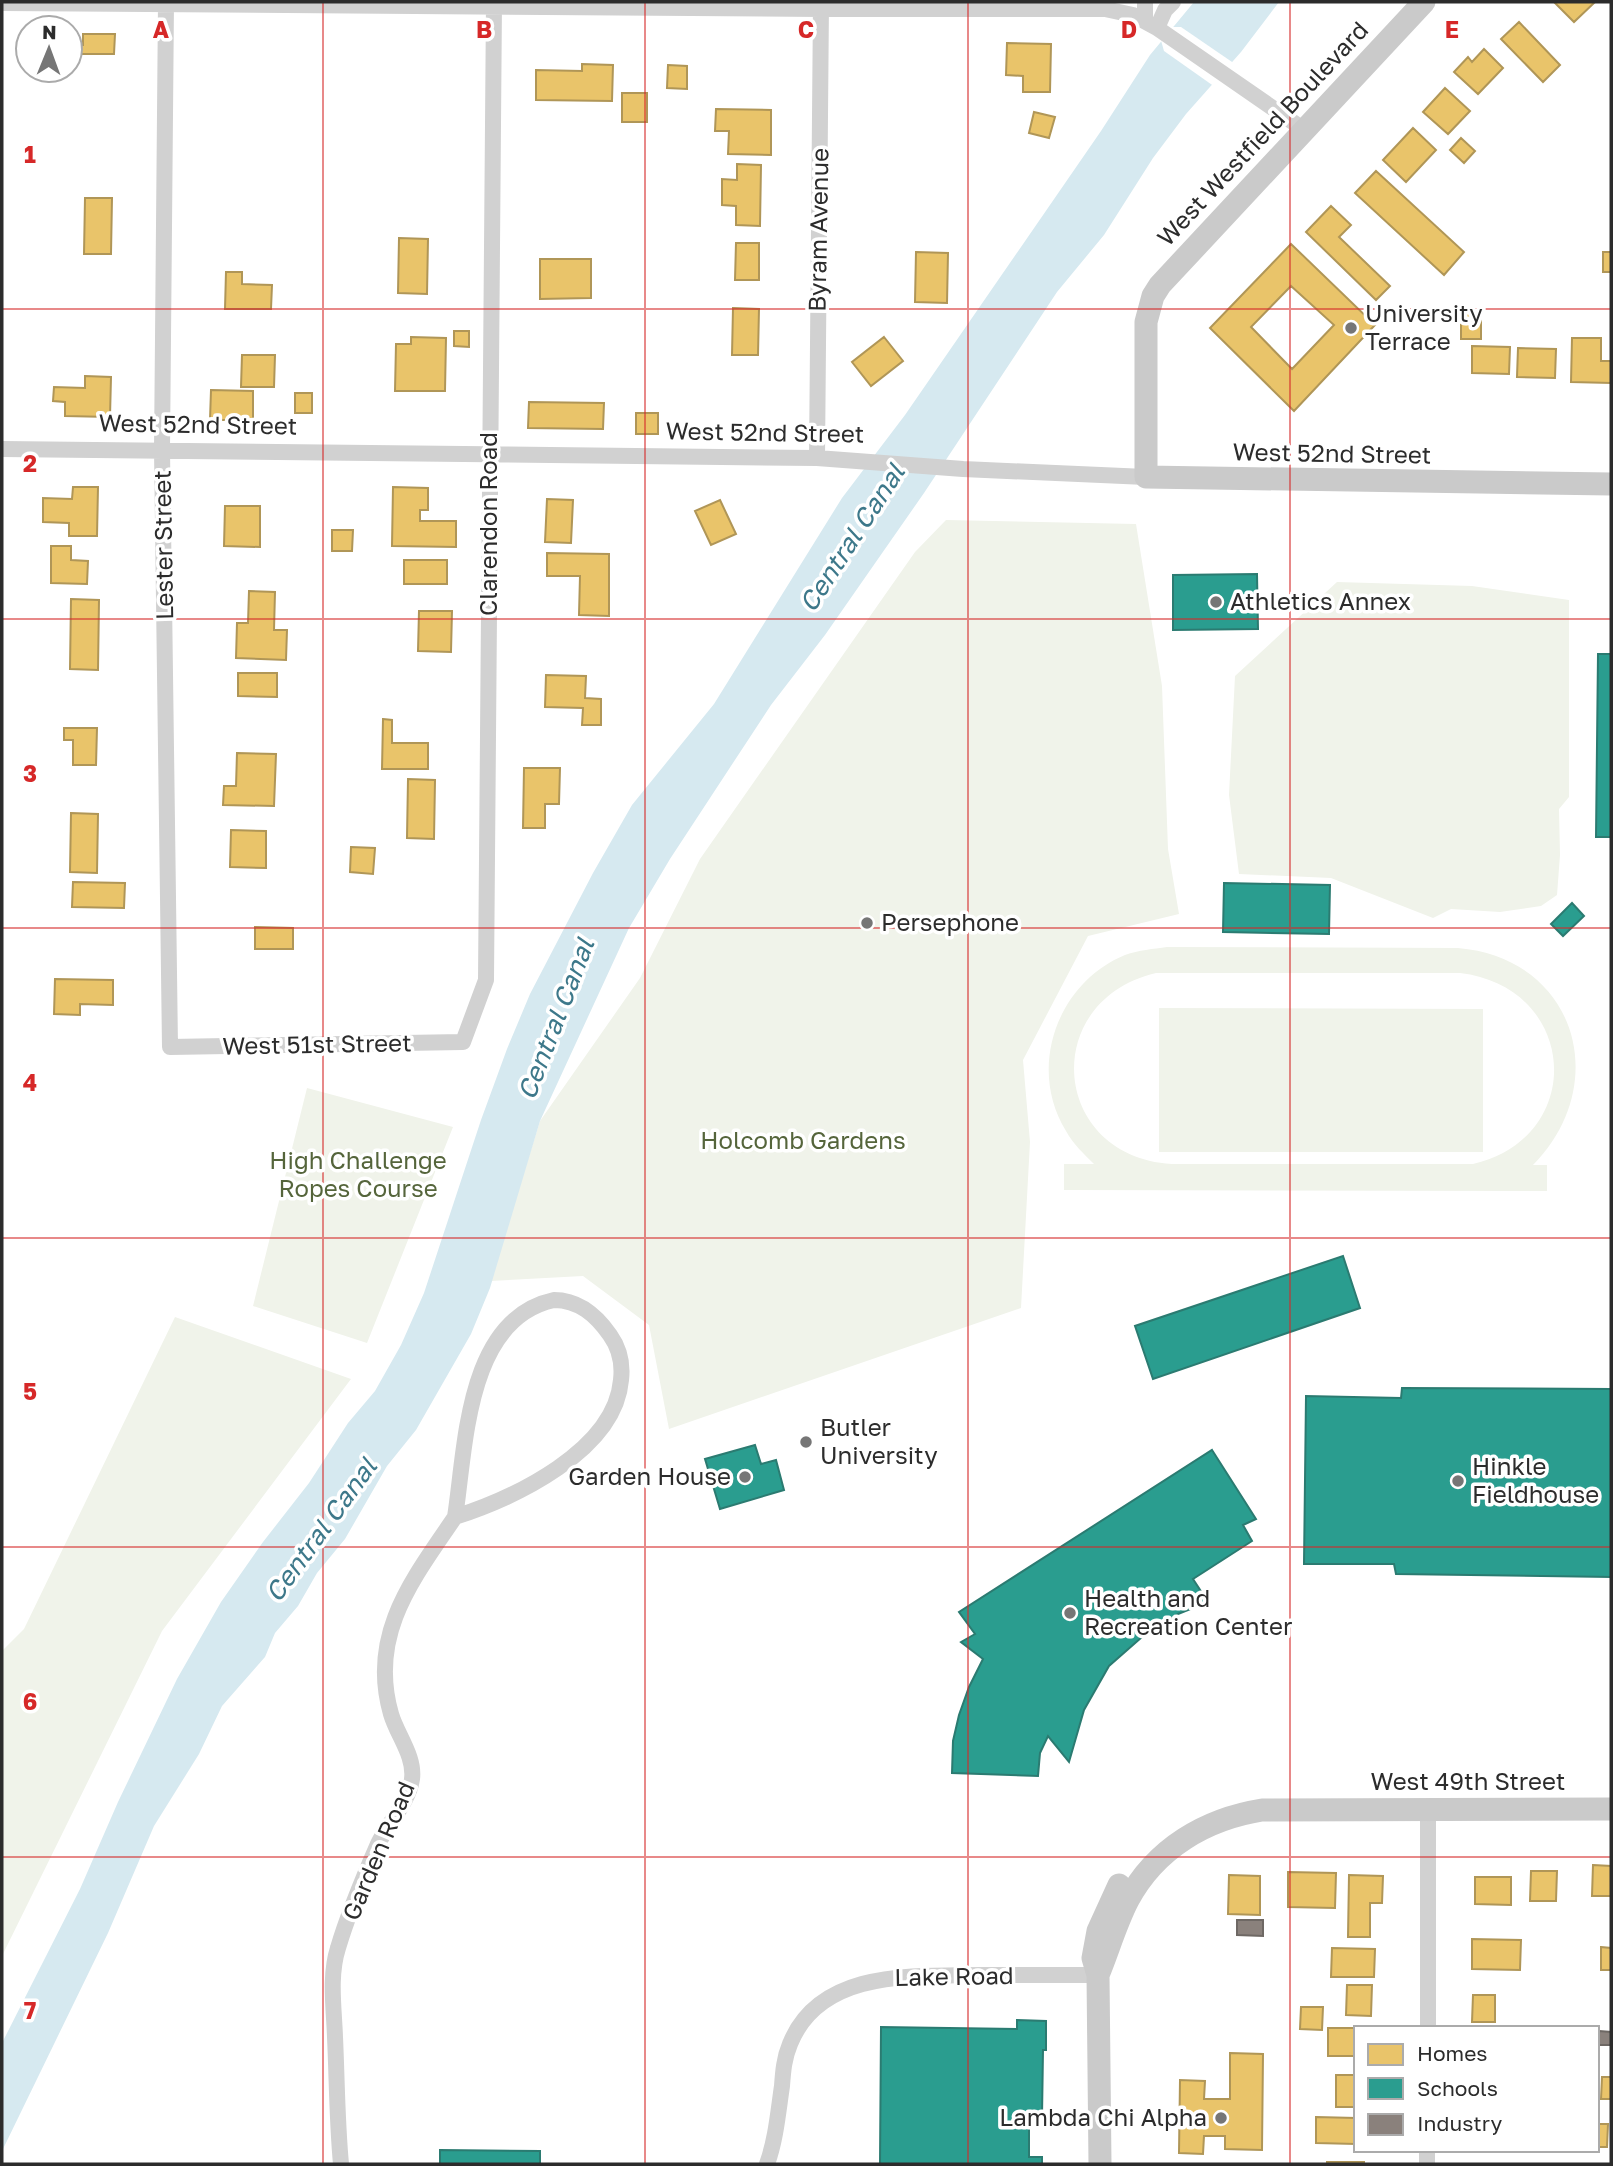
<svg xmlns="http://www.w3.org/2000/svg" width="1613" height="2166" viewBox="0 0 1613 2166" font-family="'Golos Text',sans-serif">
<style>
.green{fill:#f0f3ea;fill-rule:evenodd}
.water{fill:#d6e9f0}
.pier{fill:#fff}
.homes{fill:#e9c46a;stroke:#b09657;stroke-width:2;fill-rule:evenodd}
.schools{fill:#2a9d8f;stroke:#2b7b71;stroke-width:2}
.industry{fill:#8a817c;stroke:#6e6864;stroke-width:2}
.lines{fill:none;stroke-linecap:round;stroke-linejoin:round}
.street{stroke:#d1d1d1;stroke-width:16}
.secondary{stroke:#cacaca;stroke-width:23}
.grid{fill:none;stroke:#d62828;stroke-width:2;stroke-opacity:0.55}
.poi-dot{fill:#767676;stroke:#fff;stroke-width:2.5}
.labels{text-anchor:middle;stroke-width:7;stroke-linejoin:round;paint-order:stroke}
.street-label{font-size:24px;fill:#2c2c2c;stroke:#fff}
.poi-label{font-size:24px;fill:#2c2c2c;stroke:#fff;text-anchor:start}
.park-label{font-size:24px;fill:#55653b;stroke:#fff}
.water-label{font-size:26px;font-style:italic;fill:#3d788a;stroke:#fff}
.grid-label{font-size:23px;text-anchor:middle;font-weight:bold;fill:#d62828;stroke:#fff;stroke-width:7;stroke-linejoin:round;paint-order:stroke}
</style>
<rect width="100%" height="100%" fill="#fff"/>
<!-- green -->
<path class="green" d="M946,520L1136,524L1162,686L1168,849L1179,914L1088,936L1023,1060L1030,1142L1021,1308L669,1429L649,1325L583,1276L490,1281L540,1121L640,978L700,859L915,552Z
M1337,582L1472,586L1569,600V797L1559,809L1560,855L1557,895L1541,906L1500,912L1451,909L1433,918L1331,878L1239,874L1229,795L1235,676Z
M1167,947L1458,948C1576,958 1613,1084 1533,1165H1547V1191L1064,1190V1164H1094C1084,1154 1073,1144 1066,1131C1027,1068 1057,983 1125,955C1139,950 1153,949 1167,947ZM1156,973H1460C1578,987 1588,1137 1473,1164H1172C1051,1157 1038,1001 1156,973Z
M1159,1008L1483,1009V1152H1159Z
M307,1088L453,1127L367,1343L253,1306Z
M175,1317L351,1379L162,1631L2,1956V1651L24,1629Z"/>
<!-- water -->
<path class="water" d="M1194,2H1279L1241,52L1186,114L1153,158L1104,235L1057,292L924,493L825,635L771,705L670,859L629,928L540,1121L490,1288L471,1334L416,1430L387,1466L345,1539L317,1573L298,1606L275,1633L265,1657L222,1706L199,1754L154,1826L108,1933L2,2151V2043L80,1889L118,1802L177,1679L221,1602L263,1542L309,1483L348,1423L375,1391L401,1345L424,1293L481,1120L507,1049L530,994L593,873L632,805L714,704L842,498L905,415L1101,131L1150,55Z"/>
<!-- pier -->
<path class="pier" d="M1168,27H1181L1235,64L1215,87L1164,51L1160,37Z"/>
<!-- homes -->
<path class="homes" d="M1554,2H1595L1574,22Z
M1519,22L1560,65L1543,82L1501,39Z
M83,34H115L114,54H77V45H83Z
M1007,43L1051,44L1050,92H1023V76L1006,75Z
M1484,49L1503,68L1478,94L1454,72L1468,57L1472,62Z
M582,64L613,65L612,101L536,100V70L582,71Z
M668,65L687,66V89L667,88Z
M1445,88L1470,111L1448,134L1423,112Z
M622,93H647V122H622Z
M716,109L771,110V155L728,154L729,131H715Z
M1034,112L1055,117L1049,138L1029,133Z
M1413,128L1436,150L1406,182L1383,160Z
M1461,138L1475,151L1464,163L1450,150Z
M737,164L761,165L760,226L736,225V206L722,205V179L737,180Z
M1376,171L1464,252L1444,275L1355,193Z
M85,198H112L111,254H84Z
M1331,206L1351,225L1339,237L1390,286L1376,300L1306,232Z
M399,238L428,239L427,294L398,293Z
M736,243H759V280H735Z
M1291,244L1375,325L1294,411L1210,328ZM1291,286L1334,325L1292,369L1251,327Z
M916,252L948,253L947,303L915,302Z
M1603,252H1611V272H1603Z
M540,259H591V298L540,299Z
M226,272H242V284L272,285L271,309H225Z
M733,308L759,309L758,355H732Z
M1461,311L1481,312V339H1461Z
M454,331H469V347L454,346Z
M411,337L446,338L445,391H395L396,344H411Z
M884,337L903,361L871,386L852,362Z
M1572,338H1601V361H1611V383L1571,382Z
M1472,346L1510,347L1509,374L1472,373Z
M1518,348L1556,349L1555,378L1517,377Z
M242,355H275L274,387H241Z
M85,376L111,377L110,417L65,416V402L53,401L54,387L85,388Z
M211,390L253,391V420H210Z
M295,393H312V413H295Z
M529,402L604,403L603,429L528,428Z
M636,413H658V434H636Z
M73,487H98L97,536H69V523L43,522V498L72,499Z
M393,487L428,488V510H420V521H456V547L392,546Z
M547,499L573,500L571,543L545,542Z
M720,500L736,534L711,545L695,511Z
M225,506H260V547L224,546Z
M332,530H353L352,551H332Z
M51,546H71V560L88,561L87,584L51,583Z
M547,553L609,554V616L579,615L580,576H547Z
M404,560H447V584H404Z
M249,591L275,592L274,630H287L286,660L236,658L237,623H248Z
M71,599L99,600L98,670L70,669Z
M419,611H452L451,652L418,651Z
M238,673H277V697L238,696Z
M546,675L586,676L585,698L601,699V725H582L583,708L545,707Z
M383,719L392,720V743H428V769H382Z
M64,728H97L96,765H73V740H64Z
M237,753L276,754L274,806L223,805L224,786H236Z
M524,768H560L559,804H545V828H523Z
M408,779L435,780L434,839L407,838Z
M71,813L98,814L97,873L70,872Z
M231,830L266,831V868L230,867Z
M351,847L375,848L373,874L350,872Z
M73,882L125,883L124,908L72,907Z
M255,927L293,928V949H255Z
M55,979L113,980V1005L80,1004V1015L54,1014Z
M1593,1865L1611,1866V1896H1592Z
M1531,1871H1557L1556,1901H1530Z
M1288,1872L1336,1873L1335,1908L1288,1907Z
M1229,1875L1260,1876V1915L1228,1914Z
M1349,1875L1383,1876L1382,1903H1370V1937H1348Z
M1475,1877H1511V1905L1475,1904Z
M1472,1939L1521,1940L1520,1970L1472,1969Z
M1601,1947L1611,1948V1970H1601Z
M1332,1948L1375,1949L1374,1977H1331Z
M1347,1985H1372L1371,2016L1346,2015Z
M1473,1995H1495V2022H1472Z
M1301,2007H1323L1322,2030L1300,2029Z
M1328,2028H1356V2056H1328Z
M1230,2053L1263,2054L1262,2150L1225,2149V2136H1204L1203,2154L1179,2153L1180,2080L1205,2081L1204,2099H1230Z
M1336,2075H1356V2107H1336Z
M1602,2077H1611V2099H1601Z
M1316,2117L1356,2118V2144L1316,2143Z
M1597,2124H1608L1607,2147H1597Z
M1327,2162H1364V2164H1327Z"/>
<!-- schools -->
<path class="schools" d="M1257,574L1258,629L1173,630V575Z
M1598,654H1611V837H1596Z
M1224,883L1330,885L1329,934L1223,932Z
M1572,903L1584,916L1563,936L1551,924Z
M1343,1256L1360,1308L1153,1379L1135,1326Z
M1402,1388L1611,1389V1577L1396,1574L1394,1564H1304L1306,1396L1401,1398Z
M755,1445L761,1464L776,1460L784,1490L720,1509L705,1459Z
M1212,1450L1256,1519L1243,1525L1252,1541L1193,1579L1208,1602L1178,1614L1142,1637L1109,1666L1084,1710L1069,1762L1048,1736L1040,1753L1038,1776L952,1773L953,1741L959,1715L969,1687L983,1659L961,1642L975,1634L959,1612Z
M1017,2020L1046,2021V2050H1043L1042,2117L1029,2116V2157H1042V2164H880L881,2027L1017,2029Z
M440,2150L540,2151V2164H440Z"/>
<!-- industry -->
<path class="industry" d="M1237,1920H1263V1936L1237,1935Z
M1599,2031L1611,2032V2045H1599Z"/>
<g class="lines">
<!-- street -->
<path class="street" d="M166,2L162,450L170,1047L463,1042L486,980L494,2
M2,3L821,9H1105L1133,15L1157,28L1303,129
M1145,20V2
M1157,28L1165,10L1173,2
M2,449L817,458L963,469L1146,477
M817,458L821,2
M554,1300C579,1300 596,1315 610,1335C620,1349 623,1363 621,1380C615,1451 514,1498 455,1517C466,1446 466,1319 554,1300Z
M1428,2028V1808
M341,2164C337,2122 337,2080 335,2037C334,2008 329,1976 338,1948C348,1914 364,1876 378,1844C388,1823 409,1802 412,1779C415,1756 397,1735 391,1714C368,1634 413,1579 455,1517
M767,2164C776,2139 778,2113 782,2086C783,2072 784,2058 790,2044C820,1969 914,1976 981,1975C1020,1975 1059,1975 1098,1975
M1427,2164V2150"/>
<!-- secondary -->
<path class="secondary" d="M1424,2L1160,285L1153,296L1146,322V477L1611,484
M1098,1975C1108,1951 1116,1923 1128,1900C1156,1848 1206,1819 1262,1810L1611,1809
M1100,2164L1098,1975L1093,1958L1098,1931L1119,1885"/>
</g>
<!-- grid -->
<path class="grid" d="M323,2V2164M645,2V2164M968,2V2164M1290,2V2164M2,309H1611M2,619H1611M2,928H1611M2,1238H1611M2,1547H1611M2,1857H1611"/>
<!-- markers -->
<g class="poi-dot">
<circle cx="1351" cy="328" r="7"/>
<circle cx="1216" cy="602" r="7"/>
<circle cx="867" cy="923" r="7"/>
<circle cx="806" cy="1442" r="7"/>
<circle cx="745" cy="1477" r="7"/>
<circle cx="1458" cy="1481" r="7"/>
<circle cx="1070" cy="1613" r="7"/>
<circle cx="1221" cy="2118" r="7"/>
</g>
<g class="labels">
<!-- street labels -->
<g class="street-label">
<text transform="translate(1263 134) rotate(-47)" y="8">West Westfield Boulevard</text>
<text transform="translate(819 230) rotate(-89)" y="8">Byram Avenue</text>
<text transform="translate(198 425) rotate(1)" y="8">West 52nd Street</text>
<text transform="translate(765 433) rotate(1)" y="8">West 52nd Street</text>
<text transform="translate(1332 454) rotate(1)" y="8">West 52nd Street</text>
<text transform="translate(489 524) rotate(-90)" y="8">Clarendon Road</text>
<text transform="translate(164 545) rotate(-91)" y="8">Lester Street</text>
<text transform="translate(317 1045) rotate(-1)" y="8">West 51st Street</text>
<text x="1468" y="1790">West 49th Street</text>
<text transform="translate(379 1851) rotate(-67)" y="8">Garden Road</text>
<text transform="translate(954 1977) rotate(-1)" y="8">Lake Road</text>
</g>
<!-- poi labels -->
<g class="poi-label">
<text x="1365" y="322">University<tspan x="1365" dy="28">Terrace</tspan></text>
<text x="1230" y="610">Athletics Annex</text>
<text x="881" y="931">Persephone</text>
<text x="820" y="1436">Butler<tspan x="820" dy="28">University</tspan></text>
<text x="1472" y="1475">Hinkle<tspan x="1472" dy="28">Fieldhouse</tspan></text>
<text x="731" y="1485" text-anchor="end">Garden House</text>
<text x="1084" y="1607">Health and<tspan x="1084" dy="28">Recreation Center</tspan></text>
<text x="1207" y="2126" text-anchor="end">Lambda Chi Alpha</text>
</g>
<!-- park labels -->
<g class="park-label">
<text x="803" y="1149">Holcomb Gardens</text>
<text x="358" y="1169">High Challenge<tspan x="358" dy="28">Ropes Course</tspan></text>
</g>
<!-- water labels -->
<g class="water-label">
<text transform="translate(852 538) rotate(-57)" y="9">Central Canal</text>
<text transform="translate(556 1019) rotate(-69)" y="9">Central Canal</text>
<text transform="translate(321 1530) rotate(-54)" y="9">Central Canal</text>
</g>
</g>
<g class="grid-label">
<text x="161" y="38">A</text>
<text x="484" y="38">B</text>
<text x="806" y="38">C</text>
<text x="1129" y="38">D</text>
<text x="1452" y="38">E</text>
<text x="30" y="163">1</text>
<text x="30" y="472">2</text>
<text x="30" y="782">3</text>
<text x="30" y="1091">4</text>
<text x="30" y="1400">5</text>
<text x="30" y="1710">6</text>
<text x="30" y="2019">7</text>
</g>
<!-- border -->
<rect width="1613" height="2166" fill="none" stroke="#2c2c2c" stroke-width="7"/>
<!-- legend -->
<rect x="1354" y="2026" width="245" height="126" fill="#ffffff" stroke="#ababab" stroke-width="2"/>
<rect x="1368" y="2044" width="35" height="21" fill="#e9c46a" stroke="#ababab" stroke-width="2"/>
<text x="1417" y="2061" font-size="21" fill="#2c2c2c">Homes</text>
<rect x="1368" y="2078" width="35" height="21" fill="#2a9d8f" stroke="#ababab" stroke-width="2"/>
<text x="1417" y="2096" font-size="21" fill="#2c2c2c">Schools</text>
<rect x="1368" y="2114" width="35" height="21" fill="#8a817c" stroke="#ababab" stroke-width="2"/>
<text x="1417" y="2131" font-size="21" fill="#2c2c2c">Industry</text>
<!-- north arrow -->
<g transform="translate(49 49) rotate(1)"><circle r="33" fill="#ffffff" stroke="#ababab" stroke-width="2"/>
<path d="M0-5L12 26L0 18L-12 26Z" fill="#767676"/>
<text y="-10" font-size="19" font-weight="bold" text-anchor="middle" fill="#2c2c2c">N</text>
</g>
</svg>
